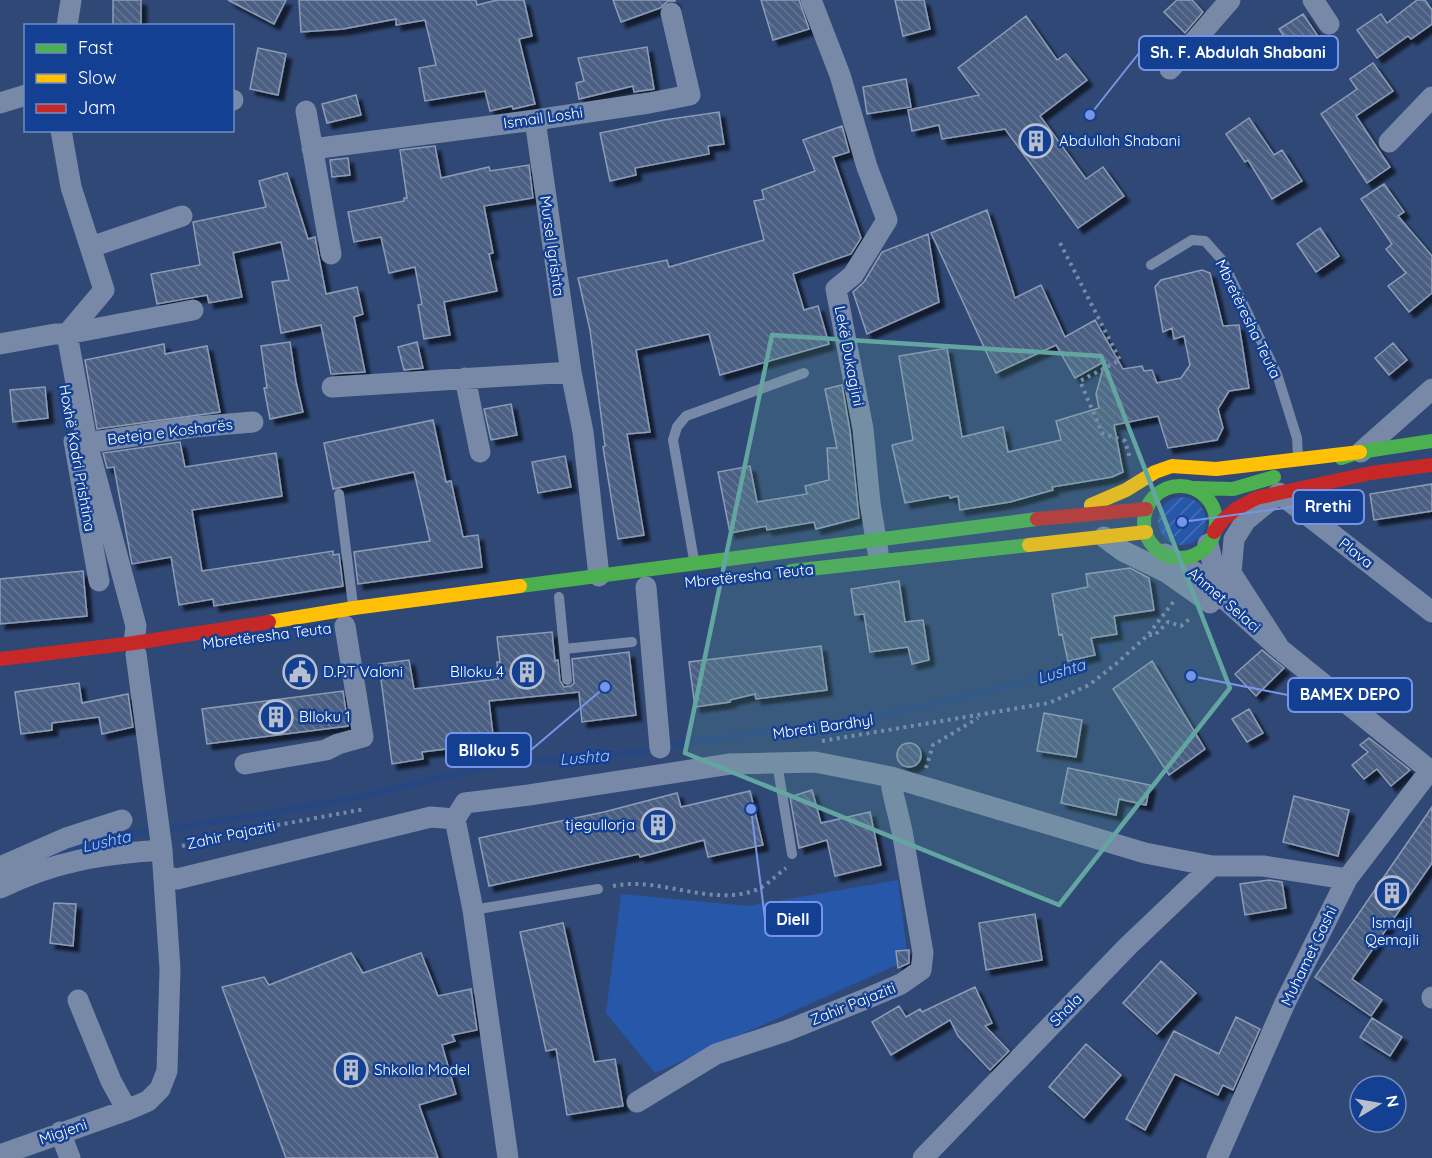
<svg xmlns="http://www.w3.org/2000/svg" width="1432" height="1158" viewBox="0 0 1432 1158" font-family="Quicksand,sans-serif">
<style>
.park{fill:#2657a9}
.garden{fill:url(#garden-furrows)}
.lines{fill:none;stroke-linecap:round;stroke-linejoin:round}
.stream{stroke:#274783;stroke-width:6}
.building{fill:url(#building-back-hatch);stroke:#8d9cb6;stroke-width:1.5;filter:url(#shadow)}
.path{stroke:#7889a8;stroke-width:4;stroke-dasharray:3 4.5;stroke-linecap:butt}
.lane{stroke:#7889a8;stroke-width:10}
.street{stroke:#7889a8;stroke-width:21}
.fast{stroke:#4caf50;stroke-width:14}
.slow{stroke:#ffc107;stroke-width:14}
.jam{stroke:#c62828;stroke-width:14}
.marked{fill:#63a6a1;fill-opacity:0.2;stroke:#63a6a1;stroke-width:4.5;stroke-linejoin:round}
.labels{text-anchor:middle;stroke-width:5;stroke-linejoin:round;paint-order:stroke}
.street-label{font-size:15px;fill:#fff;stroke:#134092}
.poi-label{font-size:15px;fill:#fff;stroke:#134092;text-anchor:start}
.water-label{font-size:16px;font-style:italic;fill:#adc9f8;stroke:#134092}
.leader{fill:none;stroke:#7795e8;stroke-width:2}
.callout-dot{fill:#7795e8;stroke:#134092;stroke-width:2}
.callout{fill:#134092;stroke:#7795e8;stroke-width:2}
.callout-label{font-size:16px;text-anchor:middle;font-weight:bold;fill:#fff}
</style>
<defs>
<pattern id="garden-furrows" width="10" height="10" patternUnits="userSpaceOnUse" patternTransform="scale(1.5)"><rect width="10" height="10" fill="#2657a9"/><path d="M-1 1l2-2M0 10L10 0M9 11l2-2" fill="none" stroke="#4770b6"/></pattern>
<pattern id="building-back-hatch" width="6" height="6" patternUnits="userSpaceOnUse" patternTransform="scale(1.5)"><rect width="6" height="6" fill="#4b5f83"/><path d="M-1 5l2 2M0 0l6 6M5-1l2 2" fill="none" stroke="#667796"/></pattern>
<filter id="shadow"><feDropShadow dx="5.5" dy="5.5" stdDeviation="1.5" flood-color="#0009"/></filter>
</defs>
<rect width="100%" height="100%" fill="#304875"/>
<!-- park -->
<path class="park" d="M898,880L908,960L655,1073L606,1013L621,894L748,906Z"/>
<!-- garden -->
<path class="garden" d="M1158 521a24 24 0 1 1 48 0a24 24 0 1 1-48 0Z"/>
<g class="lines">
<!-- stream -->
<path class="stream" d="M53,857L78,847L109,838L278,812L368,795L463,772L522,762L639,752L682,743L831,724L887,714L1078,669L1095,659L1123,628"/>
</g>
<!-- building -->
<path class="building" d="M113,0H141V26H113Z
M228,0H286L274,24Z
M299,0H476L477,5L497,0H524L532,36L519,39L535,104L513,109L512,106L490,111L485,91L425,101L419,68L436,65L425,20L396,25V19L343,29L301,32Z
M613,0H675V1H668L660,8L621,22Z
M761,0H799L809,29L773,40Z
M895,0H924L930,29L903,36Z
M1177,0H1192L1203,12L1185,33L1164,12Z
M1417,0H1425L1432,10V24L1411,39L1408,36L1377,58L1357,30L1381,14L1387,23Z
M1303,14L1322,42L1299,58L1279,29Z
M1026,16L1057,60L1066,54L1087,80L1040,116L1086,179L1103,167L1124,196L1078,228L1005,129L942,139L939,125L912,131L908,110L979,95L958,68Z
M647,47L654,89L634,92L633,86L579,99L576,83L584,81L578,58Z
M258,48L286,54L278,95L250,89Z
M1373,63L1393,91L1356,116L1390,167L1367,183L1321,114L1357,89L1350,79Z
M906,79L911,107L867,114L863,87Z
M356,95L361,115L327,123L322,104Z
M719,112L724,144L708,146L709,154L635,168L636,175L610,181L600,133L664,120Z
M1249,118L1274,155L1282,150L1302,181L1272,199L1248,160L1245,162L1226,134Z
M842,126L849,152L833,157L861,238L851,254L793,274L804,310L818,306L829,344L720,375L709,334L636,350L650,432L627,434L644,535L618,539L603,447L605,446L590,330L578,278L667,260L669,267L764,240L754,201L764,199L762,190L815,171L803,140Z
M435,146L441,178L489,167L490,171L529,165L533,198L484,206L493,253L489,254L497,291L444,302L450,335L424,339L418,305L422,304L415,267L389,273L381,237L354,242L348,212L404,201V198H407L400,150Z
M348,158L350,175L332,177L330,160Z
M287,173L308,239L315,237L326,294L357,287L363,314L354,317L365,372L331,374L321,325L281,333L272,282L289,280L281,242L233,253L242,297L209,303L207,295L157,304L151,274L200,265L193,222L266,207L259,181Z
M1384,184L1404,212L1398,216L1432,256V293L1409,312L1388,286L1406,273L1386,249L1392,244L1361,199Z
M987,210L1015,298L1041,285L1065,337L1095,320L1123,369L1142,366L1144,371L1152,370L1157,383L1181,378L1190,365L1184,336L1174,339L1172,328L1163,332L1155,287L1161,280L1202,270L1210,273L1223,326L1239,325L1249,388L1229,391L1218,409L1223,428L1217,440L1168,448L1158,416L1114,425L1123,472L1112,477L1052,487L1053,490L1010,502L960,510L958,496L950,498L949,495L905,503L892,445L913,440L899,356L947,348L962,437L1003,427L1008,452L1061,440L1056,421L1099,408L1096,394L1105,361L1075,378L1056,345L996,373L931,233Z
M1320,228L1339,256L1316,272L1297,244Z
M928,234L939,302L867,334L853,292L864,282L882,252Z
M290,342L296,382L303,412L270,419L264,388H267L261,346Z
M417,342L423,368L404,370L398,347Z
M1393,343L1407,360L1389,375L1375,358Z
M164,344L165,354L207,346L220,412L97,429L85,360Z
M842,385L850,431L859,518L816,529L814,522L767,530L766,526L730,533L718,472L750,466L757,502L807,494L805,486L829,480L827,448H837L825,389Z
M45,387L48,418L13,422L10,390Z
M511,404L517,435L491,440L484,409Z
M433,420L446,482L451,481L463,537L478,535L482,567L358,584L354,552L430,541L414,472L333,489L324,443Z
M180,442L185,467L276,453L282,496L192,510L202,571L333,551V555L339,554L343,586L214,606L213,599L179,605L171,557L132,564L114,467L107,468L103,453Z
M565,456L571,487L538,493L532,462Z
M1432,484V511L1374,520L1370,494Z
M1130,568L1149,578L1154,610L1114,616L1117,634L1091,638L1095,655L1068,661L1062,634L1059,635L1052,594L1088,587L1086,574Z
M83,571L87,616L0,624V579Z
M899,581L905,622L923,620L929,660L912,664L908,647L870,652L864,614L855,615L851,589Z
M552,632L555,661L558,660L560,681L564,687L571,686L574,683L572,659L629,652L636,715L582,722L579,692L489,701L494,743L422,752L423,759L392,764L379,664L409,660L414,689L498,679L497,662H500L497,637Z
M821,646L827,690L756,699L755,694L730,700V702L695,707L689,662Z
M1262,650L1284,668L1256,696L1235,674Z
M1152,661L1205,749L1169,775L1113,689Z
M79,683L82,703L128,694L133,727L102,734L99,717L52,723V730L21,734L15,692Z
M343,691L348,726L207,744L202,709Z
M1249,709L1263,733L1247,742L1232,719Z
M1044,713L1082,720L1076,757L1037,751Z
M1369,738L1410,770L1391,786L1377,769L1364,779L1352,765L1368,752L1360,745Z
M897 755a12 12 0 1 1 24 0a12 12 0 1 1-24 0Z
M1068,768L1150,785L1146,805L1119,799L1116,815L1061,803Z
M812,790L821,823L870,812L881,865L835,876L827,840L799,848L790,797Z
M750,791L763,845L708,857L704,840L640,857L639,854L489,886L479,838L604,812L677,793L681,807Z
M1294,796L1349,810L1338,856L1283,842Z
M1432,807V863L1352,979L1382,1000L1371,1016L1315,977Z
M1269,880L1282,882L1286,908L1245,915L1240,884Z
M54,903L76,904L73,946L50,943Z
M1035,914L1042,960L986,970L979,923Z
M563,923L594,1062L615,1059L623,1106L567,1115L556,1049L546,1051L520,932Z
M909,950V963L898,968L896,951Z
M351,953L363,973L421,953L438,996L471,989L477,1030L452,1035L455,1041L442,1045L456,1094L419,1105L438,1158H286L222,987L264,977L269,985Z
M1161,961L1196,993L1157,1034L1123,1003Z
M975,987L992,1023L985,1026L1009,1051L990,1070L958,1036L950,1020L891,1055L872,1022L899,1006L906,1017L920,1009L922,1012Z
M1236,1017L1260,1029L1233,1090L1223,1085L1218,1095L1175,1074L1145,1130L1126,1119L1174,1031L1219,1054Z
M1372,1018L1402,1037L1390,1056L1360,1037Z
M1086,1044L1121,1075L1084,1118L1049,1087Z"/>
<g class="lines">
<!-- path -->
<path class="path" d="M1060,243L1120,360L1080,381L1102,433L1125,441L1130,458
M1149,635H1155L1168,622L1181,626L1192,617
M822,741L1049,703L1089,685L1117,663L1148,635L1174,601
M926,768L933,745L978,718
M182,846L234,833L365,809
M613,886C659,876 710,907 756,890C767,886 776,875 786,868"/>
<!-- lane -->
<path class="lane" d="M1151,265L1192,240L1205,241L1222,260L1277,374L1297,438L1298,456
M339,494L353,605
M694,560L673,440L677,427L686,416L804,373
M559,597L567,680
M564,649L632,642
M777,763L792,854
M473,910L598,889"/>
<!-- street -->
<path class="street" d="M811,0L840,75L867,167L887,220L853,275L836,289L863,429L870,503L878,552
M1313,0L1329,24
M67,26L71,0
M1170,69L1230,0
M232,100H233
M0,103L26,95
M306,111L331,254
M535,120L571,372L583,432L599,576
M61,130L71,187L104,290L67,334
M1389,142L1432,97
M312,149L535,120L649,103L690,95L671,13
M91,247L182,216
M67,334L87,443L136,626L134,643
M0,344L55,334H67L193,310
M465,378L480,452
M332,387L571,372
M74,441L99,581
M87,443L193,427L253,422
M1361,452L1432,389
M1104,537L1123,551L1166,572L1210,603
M1208,544L1215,572L1231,591
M1165,554L1196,573L1280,649L1432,772
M646,587L660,748
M1280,649L1231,573L1234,539L1246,520L1279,493L1432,612
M245,764L326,750L338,744L363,737L345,626
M0,867L66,838L122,820
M164,876L177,879L431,817L455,819
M0,888C55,861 102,854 162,850
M1432,998V997
M78,1000L111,1081L127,1110
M637,1102L716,1054L786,1031L868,998L901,984L921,970L923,953L902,831L892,789L891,777
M60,1132L70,1158
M0,1155L127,1110L148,1101L160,1089L167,1071L170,969L162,850L136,654
M508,1158L473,910L455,819L465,803L529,795L730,764L815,762L891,777L1145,853L1212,866H1263L1347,879
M923,1158L1128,946L1212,866
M1217,1158L1285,1003L1347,879L1430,770"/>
<!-- fast -->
<path class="fast" d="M1341,458L1360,452L1432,441
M1144 522a36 36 0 1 1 72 0a36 36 0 1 1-72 0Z
M1194,488L1233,489L1274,477
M791,571L1029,545
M520,586L1037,519"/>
<!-- slow -->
<path class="slow" d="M1091,505L1126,490L1155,472L1172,466L1216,469L1360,452
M1029,545L1146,532
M269,622L354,608L520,586"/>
<!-- jam -->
<path class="jam" d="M1037,519L1146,509
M1214,532L1223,520L1236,509L1256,498L1371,473L1432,465
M0,659L134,643L269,622"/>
</g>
<!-- marked area -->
<path class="marked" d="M772,335L1101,356L1230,688L1059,905L685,753Z"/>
<!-- icons -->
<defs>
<symbol id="building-ring" viewBox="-11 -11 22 22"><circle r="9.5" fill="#134092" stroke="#b7bfcf" stroke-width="1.5"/><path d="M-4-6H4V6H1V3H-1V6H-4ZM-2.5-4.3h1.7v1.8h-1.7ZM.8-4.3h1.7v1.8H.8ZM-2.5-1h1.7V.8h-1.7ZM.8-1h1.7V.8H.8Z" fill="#b7bfcf"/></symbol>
<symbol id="civic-ring" viewBox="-11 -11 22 22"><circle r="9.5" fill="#134092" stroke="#b7bfcf" stroke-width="1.5"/><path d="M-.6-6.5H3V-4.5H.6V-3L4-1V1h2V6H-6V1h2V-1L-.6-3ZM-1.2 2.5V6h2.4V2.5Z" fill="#b7bfcf"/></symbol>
</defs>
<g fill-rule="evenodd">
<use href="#building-ring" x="1017" y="122" width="38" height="38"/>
<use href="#civic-ring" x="281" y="653" width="38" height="38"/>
<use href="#building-ring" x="508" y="653" width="38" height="38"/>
<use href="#building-ring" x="257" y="698" width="38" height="38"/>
<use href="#building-ring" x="639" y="806" width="38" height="38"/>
<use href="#building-ring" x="1373" y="874" width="38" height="38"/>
<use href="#building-ring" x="332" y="1051" width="38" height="38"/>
</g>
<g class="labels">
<!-- street labels -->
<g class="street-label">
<text transform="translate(543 118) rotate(-8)" y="5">Ismail Loshi</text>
<text transform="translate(552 246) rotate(82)" y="5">Mursel Igrishta</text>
<text transform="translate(1248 319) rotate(64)" y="5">Mbretëresha Teuta</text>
<text transform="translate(849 356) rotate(79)" y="5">Lekë Dukagjini</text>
<text transform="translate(170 432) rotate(-7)" y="5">Beteja e Kosharës</text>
<text transform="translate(77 458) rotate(80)" y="5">Hoxhë Kadri Prishtina</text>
<text transform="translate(1356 553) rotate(38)" y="5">Plava</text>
<text transform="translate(749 576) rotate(-6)" y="5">Mbretëresha Teuta</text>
<text transform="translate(1224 600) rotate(41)" y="5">Ahmet Selaci</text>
<text transform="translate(267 636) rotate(-7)" y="5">Mbretëresha Teuta</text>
<text transform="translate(823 727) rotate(-8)" y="5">Mbreti Bardhyl</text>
<text transform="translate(231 835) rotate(-12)" y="5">Zahir Pajaziti</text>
<text transform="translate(1309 956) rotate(-64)" y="5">Muhamet Gashi</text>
<text transform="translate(853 1004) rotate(-22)" y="5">Zahir Pajaziti</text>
<text transform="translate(1066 1010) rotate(-46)" y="5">Shala</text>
<text transform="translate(63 1132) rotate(-19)" y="5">Migjeni</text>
</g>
<!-- poi labels -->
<g class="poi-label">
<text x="1059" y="146">Abdullah Shabani</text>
<text x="323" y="677">D.P.T Valoni</text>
<text x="504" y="677" text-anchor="end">Blloku 4</text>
<text x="299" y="722">Blloku 1</text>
<text x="635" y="830" text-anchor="end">tjegullorja</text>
<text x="1392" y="928" text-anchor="middle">Ismajl<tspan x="1392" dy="17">Qemajli</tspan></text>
<text x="374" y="1075">Shkolla Model</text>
</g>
<!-- water labels -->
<g class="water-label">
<text transform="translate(1061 671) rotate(-17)" y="6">Lushta</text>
<text transform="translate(584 757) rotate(-5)" y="6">Lushta</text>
<text transform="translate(106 841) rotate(-13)" y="6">Lushta</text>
</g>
</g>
<!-- callouts -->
<path class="leader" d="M1090 115L1139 53M1182 522L1293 507M1191 676L1288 695M605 687L531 750M751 809L765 919"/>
<g class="callout-dot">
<circle cx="1090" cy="115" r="6"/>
<circle cx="1182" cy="522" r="6"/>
<circle cx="1191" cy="676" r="6"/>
<circle cx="605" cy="687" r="6"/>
<circle cx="751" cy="809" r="6"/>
</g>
<g class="callout">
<rect x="1139" y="36" width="199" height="34" rx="6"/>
<rect x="1293" y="490" width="71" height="34" rx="6"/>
<rect x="1288" y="678" width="124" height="34" rx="6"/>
<rect x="446" y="733" width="85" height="34" rx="6"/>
<rect x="765" y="902" width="57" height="34" rx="6"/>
</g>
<g class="callout-label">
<text x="1238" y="58">Sh. F. Abdulah Shabani</text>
<text x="1328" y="512">Rrethi</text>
<text x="1350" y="700">BAMEX DEPO</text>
<text x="489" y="756">Blloku 5</text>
<text x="793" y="925">Diell</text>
</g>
<!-- legend -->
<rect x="24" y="24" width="210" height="108" fill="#134092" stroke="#718cbe" stroke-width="1.5"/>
<rect x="36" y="44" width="30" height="9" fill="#4caf50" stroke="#718cbe" stroke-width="1.5"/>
<text x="78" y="54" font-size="18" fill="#ffffff">Fast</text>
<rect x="36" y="74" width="30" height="9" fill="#ffc107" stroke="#718cbe" stroke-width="1.5"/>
<text x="78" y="84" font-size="18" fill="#ffffff">Slow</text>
<rect x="36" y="104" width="30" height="9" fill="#c62828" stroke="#718cbe" stroke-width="1.5"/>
<text x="78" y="114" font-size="18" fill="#ffffff">Jam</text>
<!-- north arrow -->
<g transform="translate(1378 1104) rotate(79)"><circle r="28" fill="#134092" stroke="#718cbe" stroke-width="1.5"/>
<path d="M0-4.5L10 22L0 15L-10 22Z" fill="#b7bfcf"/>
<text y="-9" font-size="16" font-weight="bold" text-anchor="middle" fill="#ffffff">N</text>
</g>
</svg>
